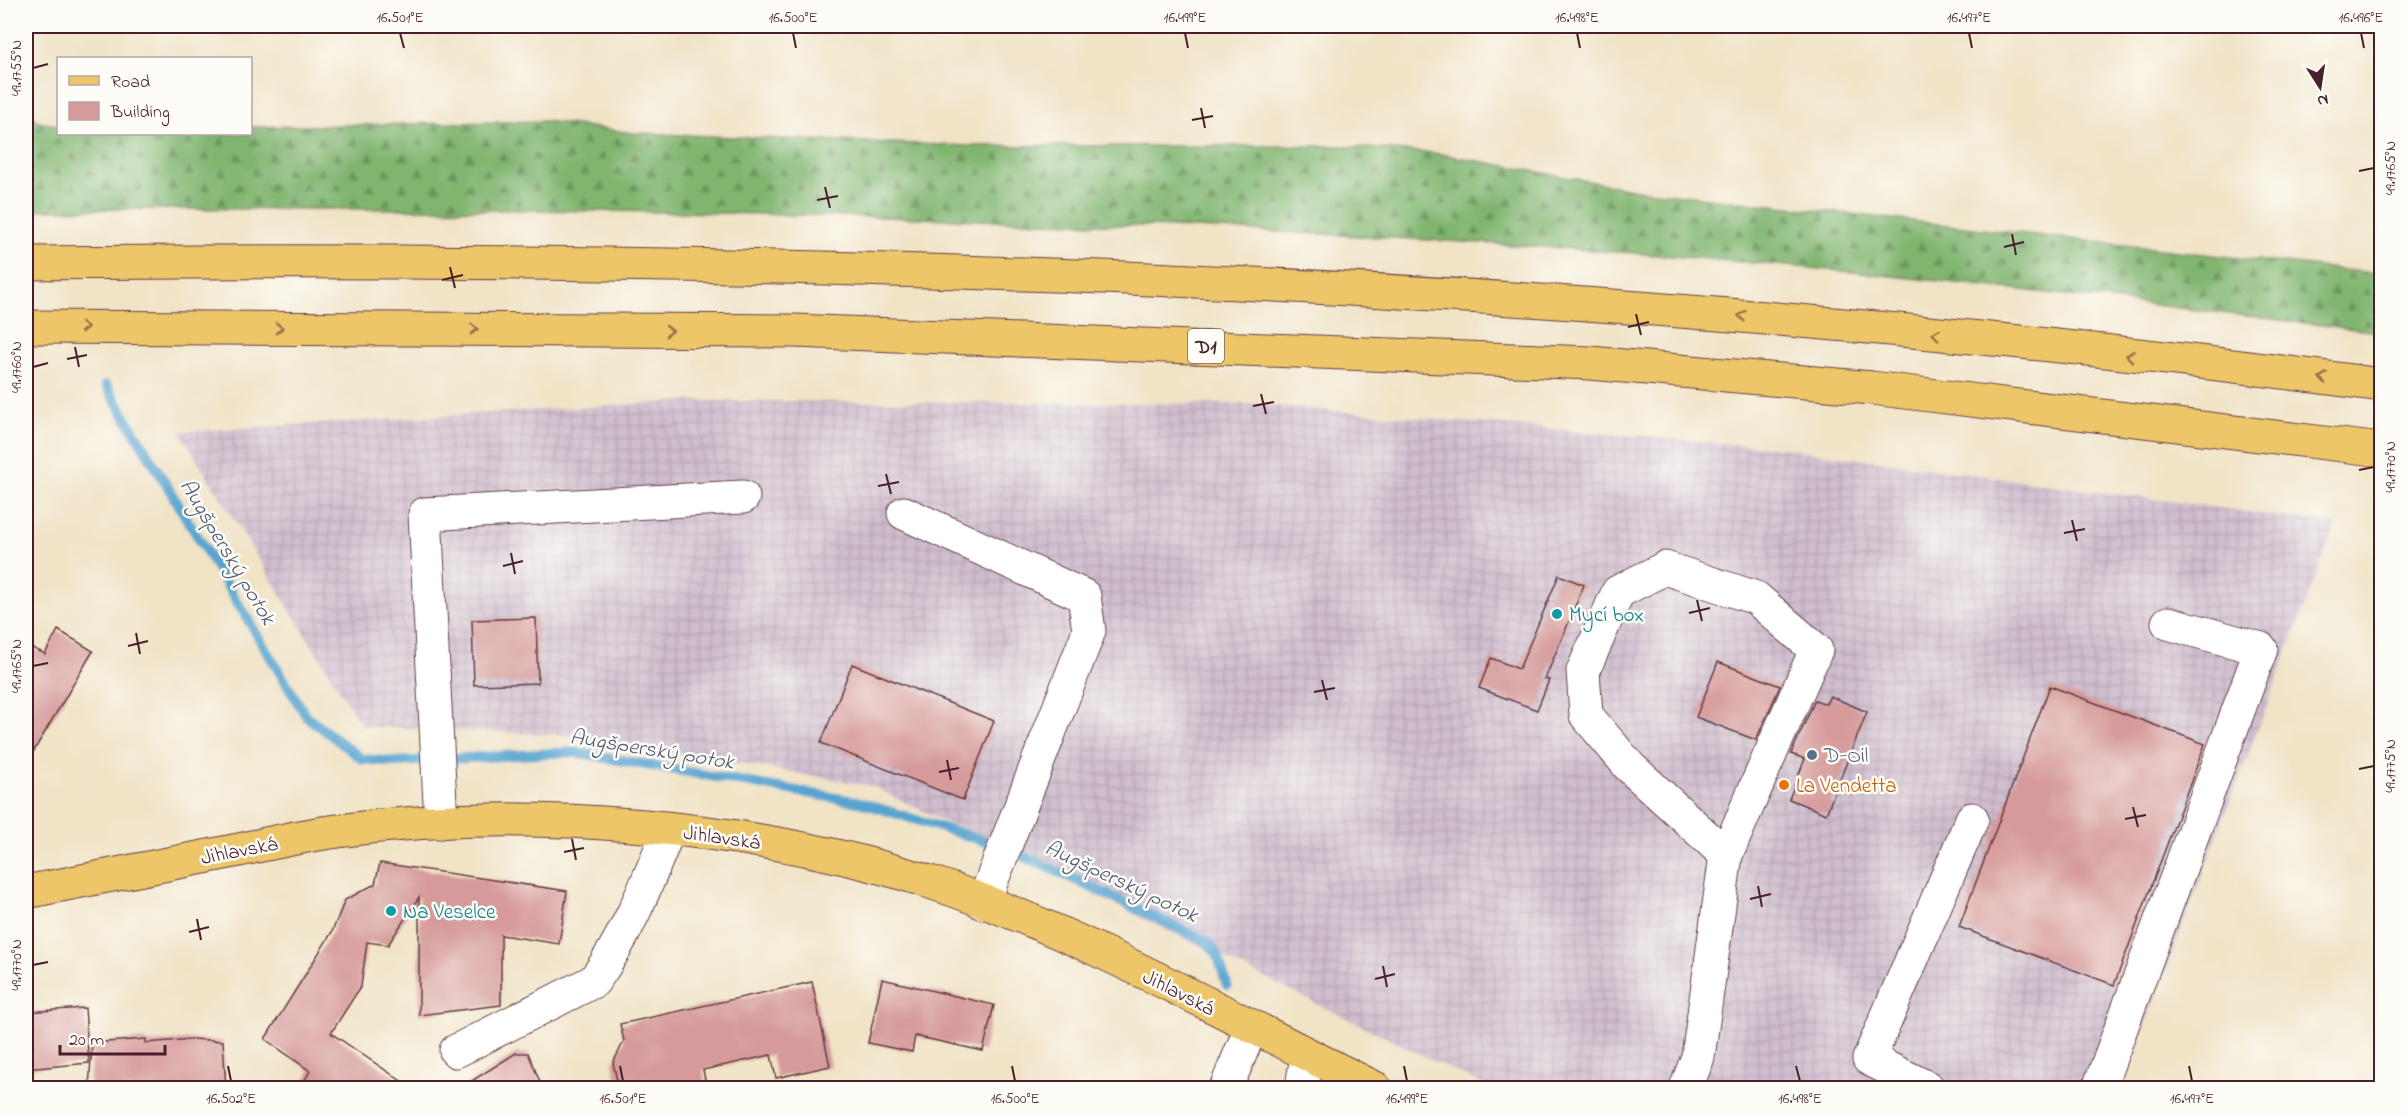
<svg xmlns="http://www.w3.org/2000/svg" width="2407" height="1114" viewBox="0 0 2407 1114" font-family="'Indie Flower',sans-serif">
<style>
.industrial{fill:url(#industrial-grid)}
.forest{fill:url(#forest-firs);stroke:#656a4e;stroke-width:1.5}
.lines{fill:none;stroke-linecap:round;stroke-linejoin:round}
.stream{stroke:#58a4d0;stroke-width:10}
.building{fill:#d59a99}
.minor-casing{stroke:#633c42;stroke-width:35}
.major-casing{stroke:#633c42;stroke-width:35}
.highway-casing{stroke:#633c42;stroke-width:35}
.minor{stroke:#fff;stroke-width:33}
.major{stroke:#ecc669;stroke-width:33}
.highway{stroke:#ecc669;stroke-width:33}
.oneway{stroke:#9b724a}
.ticks{fill:none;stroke:#4a1f2b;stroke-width:2}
.culture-dot{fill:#0f9aa8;stroke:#fdfcf7;stroke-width:2}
.service-dot{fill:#5c6f8a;stroke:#fdfcf7;stroke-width:2}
.food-dot{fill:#e8710a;stroke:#fdfcf7;stroke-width:2}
.labels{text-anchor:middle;stroke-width:5;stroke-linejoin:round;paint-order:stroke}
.shield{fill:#fdfcf7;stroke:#806168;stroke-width:1.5}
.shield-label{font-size:20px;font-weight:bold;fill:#4a1f2b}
.culture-label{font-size:21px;fill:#0d838f;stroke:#fdfcf7;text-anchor:start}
.service-label{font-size:21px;fill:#4e5e75;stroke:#fdfcf7;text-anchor:start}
.food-label{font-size:21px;fill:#c56008;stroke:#fdfcf7;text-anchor:start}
.street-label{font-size:21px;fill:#4a1f2b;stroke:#fdfcf7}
.water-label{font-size:22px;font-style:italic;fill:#505b75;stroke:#fdfcf7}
.neatline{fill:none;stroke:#4a1f2b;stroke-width:2}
.ticks-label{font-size:15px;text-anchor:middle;fill:#4a1f2b}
</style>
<defs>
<pattern id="industrial-grid" width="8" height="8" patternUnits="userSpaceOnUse" patternTransform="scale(1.5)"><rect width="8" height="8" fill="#cfbdce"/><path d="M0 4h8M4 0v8" fill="none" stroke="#b3a2b1"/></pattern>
<pattern id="forest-firs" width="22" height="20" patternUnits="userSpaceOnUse" patternTransform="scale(1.5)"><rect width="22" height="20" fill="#80b570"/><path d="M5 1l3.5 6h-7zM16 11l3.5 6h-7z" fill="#6b935c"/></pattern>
</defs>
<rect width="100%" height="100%" fill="#fdfcf7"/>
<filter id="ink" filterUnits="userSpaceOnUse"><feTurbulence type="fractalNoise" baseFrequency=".0167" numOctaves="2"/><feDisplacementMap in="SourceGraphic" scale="12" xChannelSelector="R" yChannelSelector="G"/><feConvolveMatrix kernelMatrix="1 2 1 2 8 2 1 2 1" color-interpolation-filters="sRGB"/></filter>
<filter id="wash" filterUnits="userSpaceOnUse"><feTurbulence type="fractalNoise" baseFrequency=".008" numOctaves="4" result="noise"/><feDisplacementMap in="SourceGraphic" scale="24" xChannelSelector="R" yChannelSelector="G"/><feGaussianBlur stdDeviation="1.35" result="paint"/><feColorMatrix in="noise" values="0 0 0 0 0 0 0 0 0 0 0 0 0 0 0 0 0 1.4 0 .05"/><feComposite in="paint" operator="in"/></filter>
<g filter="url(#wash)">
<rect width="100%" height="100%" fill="#f0e3c6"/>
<!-- industrial -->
<path class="industrial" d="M685,401L1253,404L1781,448L2336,524L2121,1088H1489L872,786L581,736L362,726L180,432Z"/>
<!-- forest -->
<path class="forest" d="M26,114L42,123L58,125V134H250L251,127L546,121L633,133L969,146H1338L1435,153L1637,190L2381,274V332C2119,301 1855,268 1591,250C1070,215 547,205 26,210Z"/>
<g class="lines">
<!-- stream -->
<path class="stream" d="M106,385L306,716L362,759L394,762L573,752L859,802L981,840L1037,862L1208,942L1217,954L1227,985
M1250,1087V1088"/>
</g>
<g id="blocks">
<!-- building -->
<path class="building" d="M1559,575L1584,585L1545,679L1549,680L1537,710L1479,688L1491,658L1519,669Z
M536,618L538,683L474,685L472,620Z
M58,630L93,651L26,764V645L45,654Z
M1718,662L1780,686L1756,740L1696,717Z
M852,664L994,721L963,800L821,743Z
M2050,686L2205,744L2114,985L1959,927Z
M1830,696L1867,712L1826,814L1789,799L1805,759L1791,754L1815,700L1826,704Z
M380,863L567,891L559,944L501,935V1005L419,1015V897L388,945L367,942L361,986L331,1033L413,1089H300L310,1071L265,1039L332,932L345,900L375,884Z
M882,979L994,1005L983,1051L915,1036L912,1052L868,1043Z
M812,982L830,1066L776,1078L771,1055L703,1070L707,1089H619L613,1063L624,1041L620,1024Z
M85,1008L89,1063L26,1069V1012Z
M146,1039V1043L192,1039L223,1041L226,1089H89L92,1043Z
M516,1053H528L543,1089H459Z"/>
</g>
</g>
<g filter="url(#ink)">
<use href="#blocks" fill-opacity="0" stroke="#633c42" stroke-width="1.5"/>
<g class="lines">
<defs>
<path id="minor" d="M904,513L1084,596L1089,631L983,903
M441,822L425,514L743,497
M456,1051L594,981C627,936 648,881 669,829
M1226,1088L1251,1028
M1302,1088L1307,1055
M1686,1088L1698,1057L1726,855L1816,650L1756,598L1665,568L1618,592L1583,671L1586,715L1630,767L1726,855
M1928,1088L1869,1059L1972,819
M2099,1088L2261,649L2168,623"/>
<path id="major" d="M26,892C95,878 164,865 234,851C268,844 303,835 338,831C523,805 762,825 939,885C1087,936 1234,1019 1375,1088"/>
<path id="highway" d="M26,263C812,255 1601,280 2382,385
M26,327L795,331L1590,363L1872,388L2382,450"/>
</defs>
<!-- minor casing -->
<use href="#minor" class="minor-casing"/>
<!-- major casing -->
<use href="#major" class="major-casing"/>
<!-- highway casing -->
<use href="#highway" class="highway-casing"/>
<!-- minor -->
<use href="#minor" class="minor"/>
<!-- major -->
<use href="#major" class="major"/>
<!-- highway -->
<use href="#highway" class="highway"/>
</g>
<!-- one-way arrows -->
<defs><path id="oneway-chevron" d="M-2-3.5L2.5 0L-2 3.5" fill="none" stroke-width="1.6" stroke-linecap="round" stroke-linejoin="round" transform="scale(1.5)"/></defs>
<g class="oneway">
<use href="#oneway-chevron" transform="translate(1742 316) rotate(-175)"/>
<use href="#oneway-chevron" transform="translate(84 327)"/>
<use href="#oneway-chevron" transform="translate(279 328)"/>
<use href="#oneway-chevron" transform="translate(474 329)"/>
<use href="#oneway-chevron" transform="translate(669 331)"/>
<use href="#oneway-chevron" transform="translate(1936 334) rotate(-173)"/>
<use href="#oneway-chevron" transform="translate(2130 356) rotate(-173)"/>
<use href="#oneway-chevron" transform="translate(2323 378) rotate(-173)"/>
</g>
</g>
<!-- ticks -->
<path class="ticks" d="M400,33L404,48M793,33L796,48M1185,33L1188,48M1577,33L1580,48M1969,33L1972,48M2361,33L2364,48M33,68L48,64M1201,108L1205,128M1192,120L1213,116M2359,171L2374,168M825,187L830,208M817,200L838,196M2012,234L2016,255M2004,247L2024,242M450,267L455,288M442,280L463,275M1636,314L1641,335M1628,327L1649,322M75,347L79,367M67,359L87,355M33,367L48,363M1261,394L1266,414M1253,406L1274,402M2359,470L2374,467M886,474L891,494M878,486L899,482M2072,520L2077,541M2064,533L2085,529M511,553L515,574M503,566L523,561M1697,600L1702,621M1689,613L1710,608M136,633L140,654M128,646L148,641M33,666L48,663M1322,680L1327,700M1314,692L1335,688M947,760L951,780M2359,769L2374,766M939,772L959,768M2133,807L2138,827M2125,819L2146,815M572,839L576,860M564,852L584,848M1758,886L1762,907M1750,899L1771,894M197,919L201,940M189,932L209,927M33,965L48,962M1383,966L1387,987M1375,979L1395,974M228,1066L231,1081M620,1066L623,1081M1012,1066L1015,1081M1404,1066L1407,1081M1796,1066L1800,1081M2189,1066L2192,1081"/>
<!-- markers -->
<g class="culture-dot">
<circle cx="1557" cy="614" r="6"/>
<circle cx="391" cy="911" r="6"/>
</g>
<circle class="service-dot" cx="1812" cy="755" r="6"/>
<circle class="food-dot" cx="1784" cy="785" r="6"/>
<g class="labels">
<!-- shield labels -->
<rect class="shield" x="1188" y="329" width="36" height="34" rx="4.5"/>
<g class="shield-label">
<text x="1206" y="353">D1</text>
</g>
<!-- culture labels -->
<g class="culture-label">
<text x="1569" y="621">Mycí box</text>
<text x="403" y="918">Na Veselce</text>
</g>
<!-- service labels -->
<g class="service-label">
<text x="1824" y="762">D-Oil</text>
</g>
<!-- food labels -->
<g class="food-label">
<text x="1796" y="792">La Vendetta</text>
</g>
<!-- street labels -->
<g class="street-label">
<text transform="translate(722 837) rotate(8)" y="7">Jihlavská</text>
<text transform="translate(239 850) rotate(-11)" y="7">Jihlavská</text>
<text transform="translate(1179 992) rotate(27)" y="7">Jihlavská</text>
</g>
<!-- water labels -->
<g class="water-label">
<text transform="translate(229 551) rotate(59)" y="8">Augšperský potok</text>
<text transform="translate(652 748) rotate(9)" y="8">Augšperský potok</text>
<text transform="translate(1122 880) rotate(25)" y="8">Augšperský potok</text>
</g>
</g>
<!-- margin -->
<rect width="2407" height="1114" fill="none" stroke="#fdfcf7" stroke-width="66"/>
<!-- legend -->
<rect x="57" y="57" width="195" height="78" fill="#fdfcf7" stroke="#b5a4a5" stroke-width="1.5"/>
<rect x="69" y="76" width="30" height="9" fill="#ecc669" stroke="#b5a4a5" stroke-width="1.5"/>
<text x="111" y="87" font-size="18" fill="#4a1f2b">Road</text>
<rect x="69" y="102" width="30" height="18" fill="#d59a99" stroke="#b5a4a5" stroke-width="1.5"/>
<text x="111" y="117" font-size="18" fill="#4a1f2b">Building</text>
<!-- north arrow -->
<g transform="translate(2320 87) rotate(168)" stroke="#fdfcf7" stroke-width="4.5" paint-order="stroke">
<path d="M0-4.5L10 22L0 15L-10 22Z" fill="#4a1f2b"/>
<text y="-9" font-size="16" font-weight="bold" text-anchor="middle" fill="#4a1f2b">N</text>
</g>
<!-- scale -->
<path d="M60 1045v9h105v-9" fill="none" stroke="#4a1f2b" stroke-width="3"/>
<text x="69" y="1045" font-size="18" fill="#4a1f2b" stroke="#fdfcf7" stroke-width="4.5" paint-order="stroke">20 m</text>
<rect x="33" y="33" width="2341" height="1048" class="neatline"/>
<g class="ticks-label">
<text x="400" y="22">16.501°E</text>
<text x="793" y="22">16.500°E</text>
<text x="1185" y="22">16.499°E</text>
<text x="1577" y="22">16.498°E</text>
<text x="1969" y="22">16.497°E</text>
<text x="2361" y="22">16.496°E</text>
<text transform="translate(16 68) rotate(-90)" y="5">49.1755°N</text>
<text transform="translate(2390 168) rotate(-90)" y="5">49.1765°N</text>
<text transform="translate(16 367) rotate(-90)" y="5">49.1760°N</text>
<text transform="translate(2390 467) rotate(-90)" y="5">49.1770°N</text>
<text transform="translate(16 666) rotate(-90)" y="5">49.1765°N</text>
<text transform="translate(2390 766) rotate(-90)" y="5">49.1775°N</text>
<text transform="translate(16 965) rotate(-90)" y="5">49.1770°N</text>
<text x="231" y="1103">16.502°E</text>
<text x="623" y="1103">16.501°E</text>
<text x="1015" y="1103">16.500°E</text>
<text x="1407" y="1103">16.499°E</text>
<text x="1800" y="1103">16.498°E</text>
<text x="2192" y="1103">16.497°E</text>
</g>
</svg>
